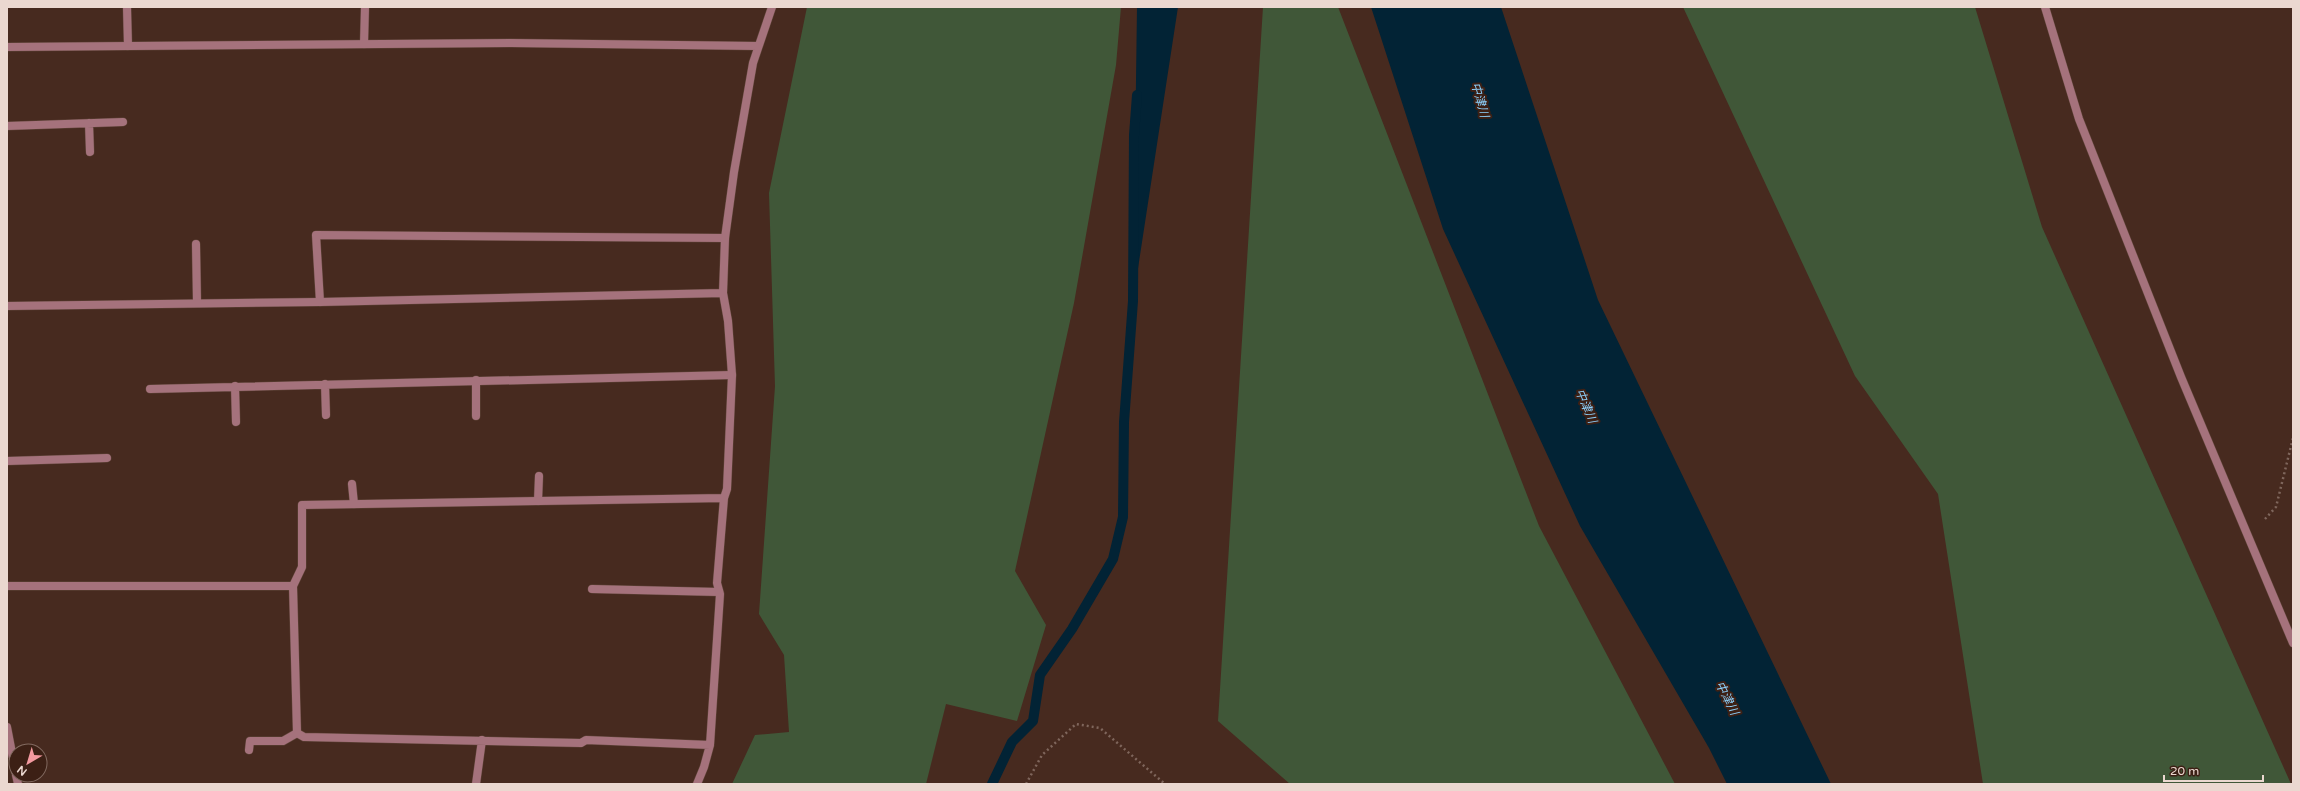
<svg xmlns="http://www.w3.org/2000/svg" width="2300" height="791" viewBox="0 0 2300 791" font-family="'Varela Round','Noto Sans JP',sans-serif">
<style>
.green{fill:#405738}
.water{fill:#022335}
.lines{fill:none;stroke-linecap:round;stroke-linejoin:round}
.stream{stroke:#022335;stroke-width:10}
.service-casing{stroke:#61463b;stroke-width:9}
.minor-casing{stroke:#61463b;stroke-width:9}
.tertiary-casing{stroke:#61463b;stroke-width:9}
.path{stroke:#7f665c;stroke-width:2.5;stroke-dasharray:2 3;stroke-linecap:butt}
.service{stroke:#a5727c;stroke-width:8}
.minor{stroke:#a5727c;stroke-width:8}
.tertiary{stroke:#a5727c;stroke-width:8}
.labels{text-anchor:middle;stroke-width:4;stroke-linejoin:round;paint-order:stroke}
.water-label{font-size:12px;font-style:italic;fill:#8cd0fb;stroke:#3c2015}
</style>
<rect width="100%" height="100%" fill="#472a1f"/>
<!-- green -->
<path class="green" d="M807,7H1121L1116,65L1074,303L1015,571L1046,625L1017,721L946,704L926,784H732L755,735L789,732L784,655L759,614L775,386L769,193Z
M1263,7H1338L1539,526L1675,784H1290L1218,721Z
M1683,7H1975L2042,227L2291,784H1983L1938,494L1855,376Z"/>
<!-- water -->
<path class="water" d="M1137,7H1178L1133,301Z
M1371,7H1501L1598,300L1831,784H1727L1709,748L1580,526L1443,229Z"/>
<g class="lines">
<!-- stream -->
<path class="stream" d="M992,784L1012,742L1033,721L1040,675L1072,629L1113,559L1123,517L1124,422L1133,301L1134,135L1137,95"/>
<defs>
<path id="service" d="M127,7L128,46
M364,44L365,7
M196,244L197,302
M320,302L316,235L725,238
M325,384L326,415
M235,386L236,422
M150,389L732,375
M476,416V380
M352,484L354,504
M538,501L539,476
M592,589L719,592
M249,750L250,741H283L297,733"/>
<path id="minor" d="M7,47L511,43L758,46
M89,123L90,152
M7,126L123,122
M7,306L320,302L723,293
M7,461L107,458
M7,586H293
M710,745L586,740L581,743L304,737L297,733L293,586L302,567V505L724,498
M476,784L482,740
M697,784L704,767L710,745L720,594L717,583L724,498L727,489L732,375L728,321L723,293L725,238L734,172L753,63L772,7"/>
<path id="tertiary" d="M2045,7L2079,119L2181,377L2293,643
M7,727L16,774
M16,775L18,784"/>
</defs>
<!-- service casing -->
<use href="#service" class="service-casing"/>
<!-- minor casing -->
<use href="#minor" class="minor-casing"/>
<!-- tertiary casing -->
<use href="#tertiary" class="tertiary-casing"/>
<!-- path -->
<path class="path" d="M2265,519L2276,507L2293,438
M1026,784L1042,755L1076,724L1100,728L1165,784"/>
<!-- service -->
<use href="#service" class="service"/>
<!-- minor -->
<use href="#minor" class="minor"/>
<!-- tertiary -->
<use href="#tertiary" class="tertiary"/>
</g>
<g class="labels">
<!-- water labels -->
<g class="water-label">
<text transform="translate(1480 100) rotate(74)" y="4">中津川</text>
<text transform="translate(1586 406) rotate(67)" y="4">中津川</text>
<text transform="translate(1727 698) rotate(63)" y="4">中津川</text>
</g>
</g>
<!-- border -->
<rect width="2300" height="791" fill="none" stroke="#ebd8d0" stroke-width="16"/>
<!-- north arrow -->
<g transform="translate(28 763) rotate(218)"><circle r="19" fill="#3c2015" stroke="#826a60"/>
<path d="M0-3L7 15L0 10L-7 15Z" fill="#f49aa0"/>
<text y="-6" font-size="11" font-weight="bold" text-anchor="middle" fill="#ebd8d0">N</text>
</g>
<!-- scale -->
<path d="M2164 775v6h99v-6" fill="none" stroke="#ebd8d0" stroke-width="2"/>
<text x="2170" y="775" font-size="12" fill="#ebd8d0" stroke="#3c2015" stroke-width="3" paint-order="stroke">20 m</text>
</svg>
